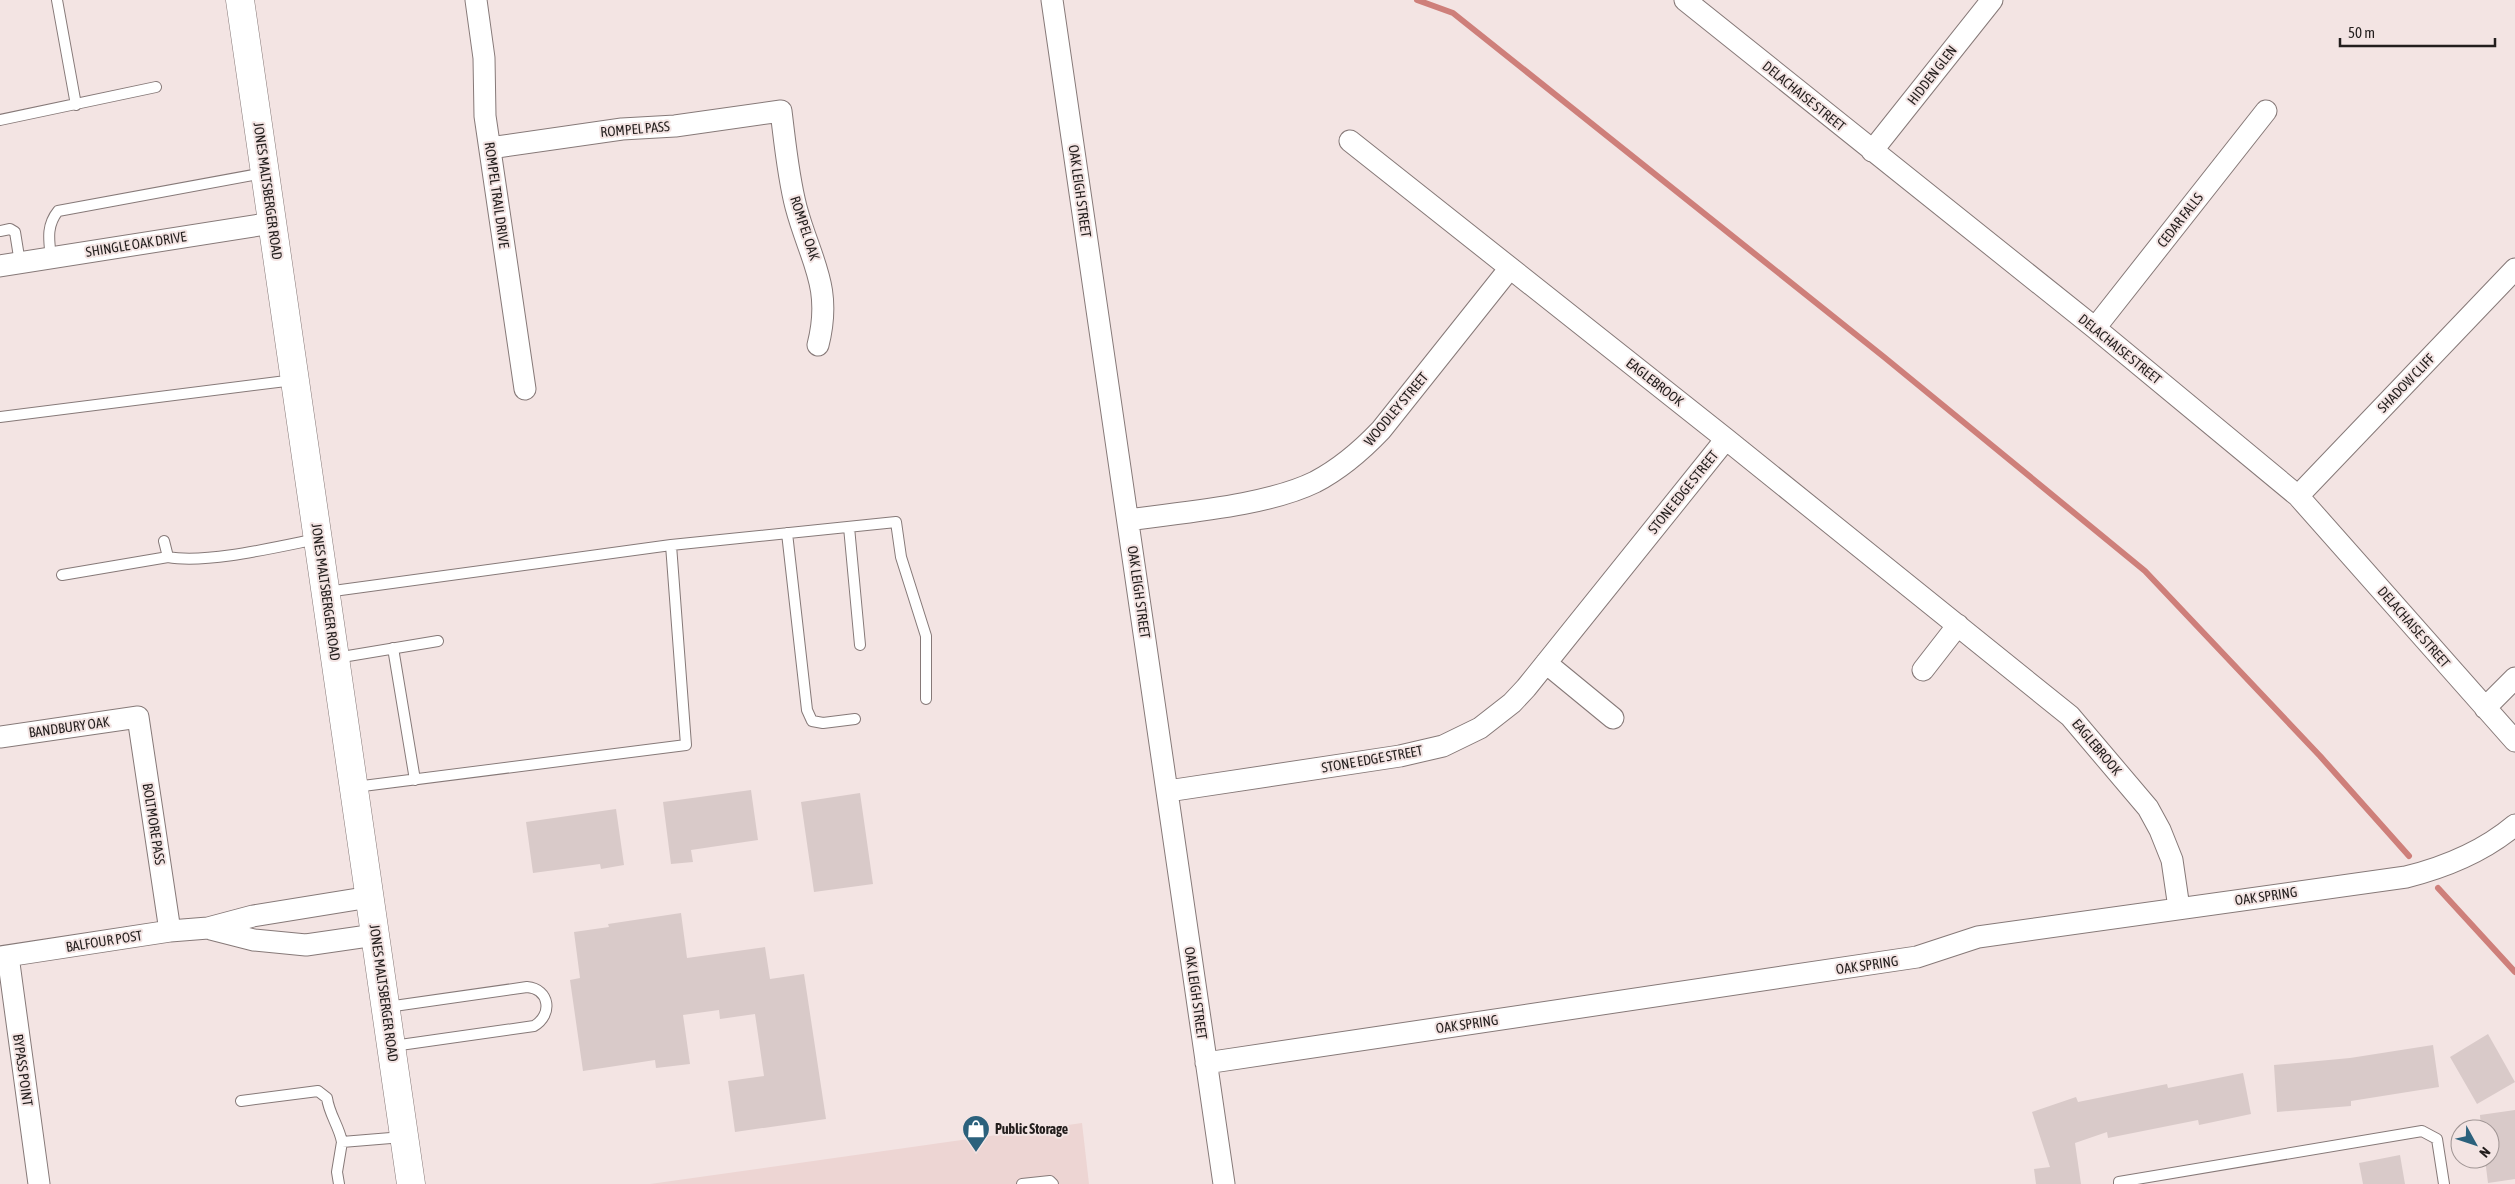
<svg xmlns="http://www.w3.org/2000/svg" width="2515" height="1184" viewBox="0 0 2515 1184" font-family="'Asap Condensed',sans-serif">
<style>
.built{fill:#edd5d3}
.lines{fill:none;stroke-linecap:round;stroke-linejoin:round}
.stream{stroke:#ce7f7a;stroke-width:6}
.building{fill:#d9cac9}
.lane-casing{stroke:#867978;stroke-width:12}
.street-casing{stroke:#867978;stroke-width:23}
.secondary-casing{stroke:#867978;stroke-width:29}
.lane{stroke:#fff;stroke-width:10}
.street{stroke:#fff;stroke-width:21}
.secondary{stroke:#fff;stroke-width:28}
.labels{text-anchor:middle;stroke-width:4;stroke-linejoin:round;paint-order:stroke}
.street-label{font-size:14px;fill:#231e1d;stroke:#f3e4e3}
.poi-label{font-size:14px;font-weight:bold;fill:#231e1d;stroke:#f3e4e3;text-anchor:start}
</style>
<rect width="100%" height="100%" fill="#f3e4e3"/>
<!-- built -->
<path class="built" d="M1082,1123L1089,1184H650Z"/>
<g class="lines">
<!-- stream -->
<path class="stream" d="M1417,0L1453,13L1884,357L2145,571L2320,756L2409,856
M2438,888L2515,972"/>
</g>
<!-- building -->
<path class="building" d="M751,790L758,840L691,850L693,862L671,864L663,802Z
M860,793L873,884L814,892L801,802Z
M616,809L624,865L601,869L600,864L533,873L526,822Z
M681,913L687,958L765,947L770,979L804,974L826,1119L735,1132L728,1081L764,1076L755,1014L720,1019L719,1010L683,1015L690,1064L656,1068L655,1060L583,1071L570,980L580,978L574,932L609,927L608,924Z
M2488,1034L2515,1082L2477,1104L2450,1057Z
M2433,1045L2439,1087L2351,1101V1106L2277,1112L2274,1065L2350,1058Z
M2243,1073L2251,1114L2199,1125L2198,1120L2108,1138L2107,1132L2075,1143L2081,1184H2036L2034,1169L2050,1167L2032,1112L2076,1097L2078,1102L2167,1084L2168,1088Z
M2515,1110V1179L2488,1183L2485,1159H2490V1129H2481L2480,1115Z
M2400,1155L2405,1184H2363L2359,1163Z"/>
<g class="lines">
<defs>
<path id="lane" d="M57,0L76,105
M0,120L156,87
M0,231L10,229L15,232L20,263
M51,258C49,240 46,226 58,211L264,173
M0,417L294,380
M849,527L860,645
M787,533L807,710L812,721L823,723L855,719
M164,541L168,557C206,564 277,547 317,539
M671,545L896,522L901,557L926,636V699
M62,575L168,557
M326,592L671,545L686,745L355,787
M393,648L415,780
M336,658L438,641
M387,1007L527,987C550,989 553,1015 534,1026L393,1046
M241,1101L318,1091L327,1098C329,1114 339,1126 342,1142
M339,1184L337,1172L342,1142L403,1137
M1022,1184L1050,1181L1053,1184
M2119,1184V1182L2422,1131L2437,1139L2444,1184"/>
<path id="street" d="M476,0L484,58L485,116L525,389
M1052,0L1224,1184
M1685,0L2095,328L2298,496L2515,741
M1350,141L1726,439L2070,716L2148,808L2160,830L2172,860L2179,908
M490,148L622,129L675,126L781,111C785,143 788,176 796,207C810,260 833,286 818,345
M1872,151L1992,0
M0,266L272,223
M2095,328L2266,111
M2298,496L2515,269
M1128,520C1183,512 1266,506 1315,482C1340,469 1361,451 1381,430L1510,268
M1546,663L1613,718
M1923,670L1958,625
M2485,708L2515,678
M0,737L138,717L170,931
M1168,791L1400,756L1443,746L1480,728L1512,703L1526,688L1726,439
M211,929L254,940L306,945L375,935
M8,956L39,1184
M0,957L170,931L208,928L253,916L370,897
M1206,1063L1917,957L1978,937L2406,877C2446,867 2483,852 2515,825"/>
<path id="secondary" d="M240,0L411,1184"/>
</defs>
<!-- lane casing -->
<use href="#lane" class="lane-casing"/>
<!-- street casing -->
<use href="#street" class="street-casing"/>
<!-- secondary casing -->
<use href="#secondary" class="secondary-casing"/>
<!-- lane -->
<use href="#lane" class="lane"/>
<!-- street -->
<use href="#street" class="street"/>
<!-- secondary -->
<use href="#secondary" class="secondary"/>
</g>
<!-- icons -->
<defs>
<symbol id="shop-pin" viewBox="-11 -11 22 30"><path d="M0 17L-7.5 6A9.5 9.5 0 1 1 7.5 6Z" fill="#2b617c" stroke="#f3e4e3"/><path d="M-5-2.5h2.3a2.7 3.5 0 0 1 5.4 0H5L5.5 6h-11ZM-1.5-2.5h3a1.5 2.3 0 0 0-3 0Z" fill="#fff"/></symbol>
</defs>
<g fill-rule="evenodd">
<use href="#shop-pin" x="960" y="1113" width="32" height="43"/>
</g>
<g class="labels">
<!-- street labels -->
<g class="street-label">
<text transform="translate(1932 75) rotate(-52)" y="5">HIDDEN GLEN</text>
<text transform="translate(1804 96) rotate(39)" y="5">DELACHAISE STREET</text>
<text transform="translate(635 129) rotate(-5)" y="5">ROMPEL PASS</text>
<text transform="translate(268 191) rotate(82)" y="5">JONES MALTSBERGER ROAD</text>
<text transform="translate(1080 191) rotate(82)" y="5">OAK LEIGH STREET</text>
<text transform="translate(497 195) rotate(82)" y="5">ROMPEL TRAIL DRIVE</text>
<text transform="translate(2180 220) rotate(-52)" y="5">CEDAR FALLS</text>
<text transform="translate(805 228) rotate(72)" y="5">ROMPEL OAK</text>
<text transform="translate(136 244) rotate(-9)" y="5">SHINGLE OAK DRIVE</text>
<text transform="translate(2120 349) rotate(39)" y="5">DELACHAISE STREET</text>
<text transform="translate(1655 382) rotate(38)" y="5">EAGLEBROOK</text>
<text transform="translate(2406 383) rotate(-46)" y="5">SHADOW CLIFF</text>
<text transform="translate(1396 409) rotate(-50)" y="5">WOODLEY STREET</text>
<text transform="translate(1683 492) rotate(-51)" y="5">STONE EDGE STREET</text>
<text transform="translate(326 592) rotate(82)" y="5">JONES MALTSBERGER ROAD</text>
<text transform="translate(1139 592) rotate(82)" y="5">OAK LEIGH STREET</text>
<text transform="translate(2414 627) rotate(49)" y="5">DELACHAISE STREET</text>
<text transform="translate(69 727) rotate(-8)" y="5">BANDBURY OAK</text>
<text transform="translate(2097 747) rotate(50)" y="5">EAGLEBROOK</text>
<text transform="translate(1372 759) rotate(-10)" y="5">STONE EDGE STREET</text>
<text transform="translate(154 824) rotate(81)" y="5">BOLTMORE PASS</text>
<text transform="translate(2266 896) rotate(-8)" y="5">OAK SPRING</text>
<text transform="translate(104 941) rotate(-9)" y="5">BALFOUR POST</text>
<text transform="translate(1867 965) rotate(-8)" y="5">OAK SPRING</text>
<text transform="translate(384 993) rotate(82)" y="5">JONES MALTSBERGER ROAD</text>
<text transform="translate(1196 993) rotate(82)" y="5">OAK LEIGH STREET</text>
<text transform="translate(1467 1024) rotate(-8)" y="5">OAK SPRING</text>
<text transform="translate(23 1070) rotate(82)" y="5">BYPASS POINT</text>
</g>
<!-- poi labels -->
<g class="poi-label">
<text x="995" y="1134">Public Storage</text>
</g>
</g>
<!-- north arrow -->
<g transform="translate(2475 1144) rotate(130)"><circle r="24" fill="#f3e4e3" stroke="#a09594"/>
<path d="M0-4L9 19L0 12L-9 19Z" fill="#2b617c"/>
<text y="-8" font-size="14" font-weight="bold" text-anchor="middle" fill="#231e1d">N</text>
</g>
<!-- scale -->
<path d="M2340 38v8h155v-8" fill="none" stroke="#231e1d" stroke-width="2.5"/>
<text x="2348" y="38" font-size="15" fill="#231e1d" stroke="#f3e4e3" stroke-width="4" paint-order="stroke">50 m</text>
</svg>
